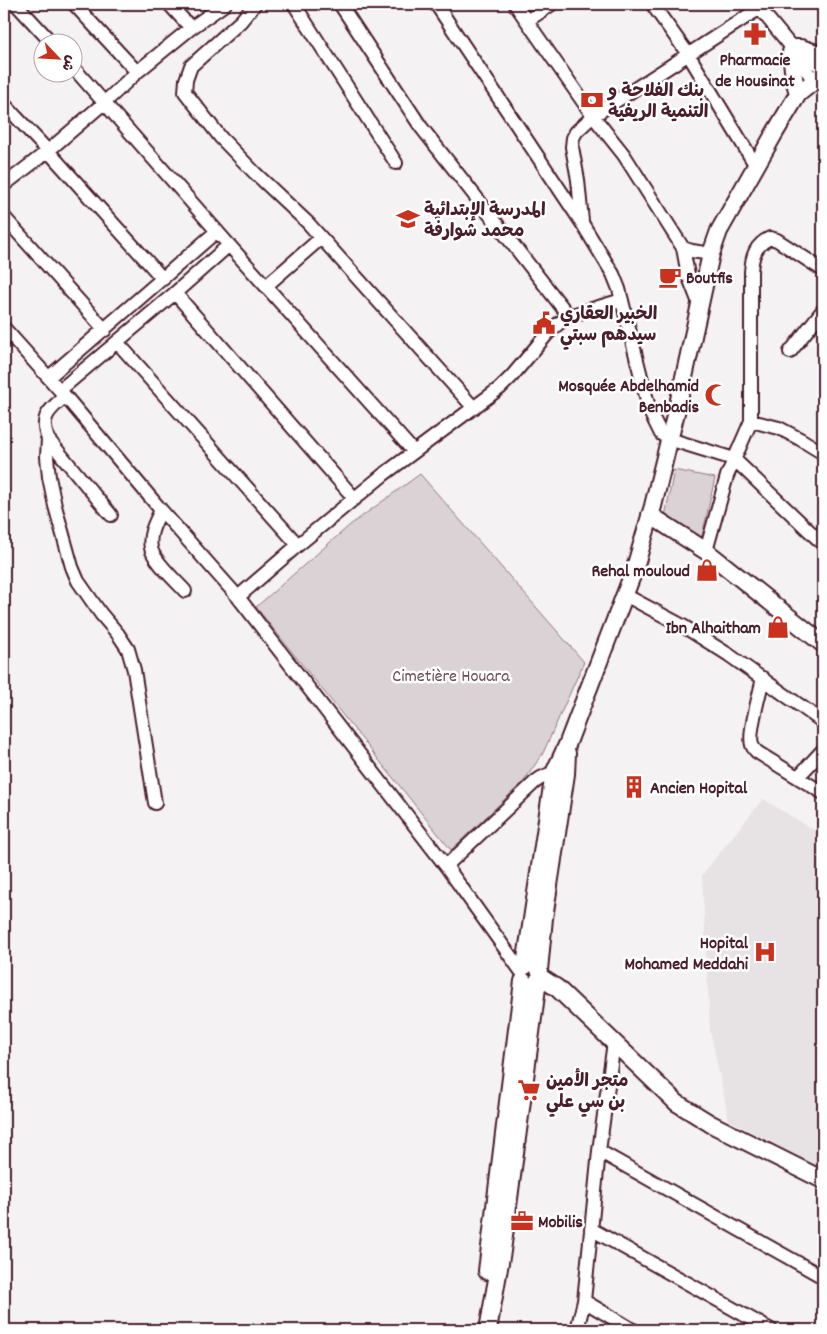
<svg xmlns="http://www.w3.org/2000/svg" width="827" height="1334" viewBox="0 0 827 1334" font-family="Dekko,'Playpen Sans Arabic',sans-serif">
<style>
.built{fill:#e7e2e3}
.green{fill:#dbd2d5;stroke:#927880}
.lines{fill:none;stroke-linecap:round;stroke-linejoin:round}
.minor-casing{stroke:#4a1f2b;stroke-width:16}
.major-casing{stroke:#4a1f2b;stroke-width:20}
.minor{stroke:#fff;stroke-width:12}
.major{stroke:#fff;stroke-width:16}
.labels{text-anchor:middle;stroke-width:5;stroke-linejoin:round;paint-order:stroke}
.poi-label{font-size:18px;font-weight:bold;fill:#4a1f2b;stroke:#fff;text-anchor:start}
.park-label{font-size:18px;fill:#6e4c56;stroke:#fff}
</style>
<rect width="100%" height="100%" fill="#f4f2f2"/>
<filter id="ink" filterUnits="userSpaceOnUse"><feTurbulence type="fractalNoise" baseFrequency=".02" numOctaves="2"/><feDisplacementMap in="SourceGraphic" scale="10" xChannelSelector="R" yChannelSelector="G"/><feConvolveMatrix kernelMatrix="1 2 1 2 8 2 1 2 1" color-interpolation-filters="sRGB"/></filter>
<g filter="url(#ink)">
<!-- built -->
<path class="built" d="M763,799L823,836V1169L729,1120L710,1030L702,875Z"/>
<!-- green -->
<path class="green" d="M674,470L715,478L700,545L664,522Z
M420,474L584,662L543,753L524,781L451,850L256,607L350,525Z"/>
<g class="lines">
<defs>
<path id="minor" d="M16,4L51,42
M74,4L137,72
M169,4L191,28
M255,4L241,21L191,66L186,80L185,92L221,138L255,173L308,223L474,408
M294,4L396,163
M340,4L421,127L569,316
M436,4L582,223L613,274L619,289L650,412L661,434L669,439L734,459L823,544
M515,4L593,116L624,155L683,248L688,275L699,303
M652,4L688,54L756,166
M756,4L789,44L823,68
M527,21L552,4
M791,51L814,80
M72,66L229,245L414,452
M4,104L48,151L163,279
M4,185L48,151L105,102L137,72L191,28L225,4
M4,217L105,330
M582,221L578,180L572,147L573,138L576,132L593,116L760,8
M683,248L692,251L711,254
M266,286L321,238
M175,293L355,499
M4,328L65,396L161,510L238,597L446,866L521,971
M117,342L298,545
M790,352L823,310
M49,377L217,231
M60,390L175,293L229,245
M65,396C50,410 39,416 48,439L111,515
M751,421L779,428L800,439L823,453
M48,439L47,457L49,477L55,506L72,567L78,581L101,614L118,634L128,649L134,670L155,803
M161,510C156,521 148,534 151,548C153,560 176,581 185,591
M706,551L727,476L751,421V272C752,256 755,245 770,238L777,240L823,270
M625,595L683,626L729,655L823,722
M238,597L298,545L383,475L500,388L512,376L548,333L558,324L569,316L622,300
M763,678C760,693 748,733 752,745C753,748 755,750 757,752L823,793
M798,777L823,750
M446,866L535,782C543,776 551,772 561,773
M599,1151L823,1277
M591,1229L771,1330
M584,1301L633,1330
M577,1330L584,1301L599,1151L614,1042"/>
<path id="major" d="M796,48H801L823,55
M791,52L794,78L798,94
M650,515L706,551L823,644
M525,966L554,773L567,745L635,568L653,506L679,400L711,254L719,231L774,134L798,94L823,74
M539,970L544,918L566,774L567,753
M540,977L557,988L677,1103L711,1124L823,1180
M487,1271L523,981
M488,1330L502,1251L538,980"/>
</defs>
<!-- minor casing -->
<use href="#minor" class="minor-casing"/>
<!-- major casing -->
<use href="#major" class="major-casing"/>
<!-- minor -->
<use href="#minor" class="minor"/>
<!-- major -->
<use href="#major" class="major"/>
</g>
</g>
<!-- icons -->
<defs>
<symbol id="pharmacy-bare" viewBox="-9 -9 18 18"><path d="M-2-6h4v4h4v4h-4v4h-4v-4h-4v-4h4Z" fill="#c8321e" stroke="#fff" stroke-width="2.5" paint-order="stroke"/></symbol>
<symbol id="bank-bare" viewBox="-9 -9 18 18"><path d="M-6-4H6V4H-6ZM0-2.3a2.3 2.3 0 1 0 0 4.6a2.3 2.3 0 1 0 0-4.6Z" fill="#c8321e" stroke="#fff" stroke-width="2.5" paint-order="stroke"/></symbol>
<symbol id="school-bare" viewBox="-9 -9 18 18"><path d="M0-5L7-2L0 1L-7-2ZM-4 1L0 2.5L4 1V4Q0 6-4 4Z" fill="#c8321e" stroke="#fff" stroke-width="2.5" paint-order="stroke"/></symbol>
<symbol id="cafe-bare" viewBox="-9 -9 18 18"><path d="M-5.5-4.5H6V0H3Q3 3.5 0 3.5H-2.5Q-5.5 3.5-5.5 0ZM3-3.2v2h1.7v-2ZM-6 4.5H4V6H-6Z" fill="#c8321e" stroke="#fff" stroke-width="2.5" paint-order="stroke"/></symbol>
<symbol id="civic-bare" viewBox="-9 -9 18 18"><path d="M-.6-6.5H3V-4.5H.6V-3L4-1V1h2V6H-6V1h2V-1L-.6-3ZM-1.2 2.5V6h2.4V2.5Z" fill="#c8321e" stroke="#fff" stroke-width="2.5" paint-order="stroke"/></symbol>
<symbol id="mosque-bare" viewBox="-9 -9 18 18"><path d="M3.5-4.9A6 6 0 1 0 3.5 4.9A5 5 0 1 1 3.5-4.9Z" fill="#c8321e" stroke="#fff" stroke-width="2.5" paint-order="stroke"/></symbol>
<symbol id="shop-bare" viewBox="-9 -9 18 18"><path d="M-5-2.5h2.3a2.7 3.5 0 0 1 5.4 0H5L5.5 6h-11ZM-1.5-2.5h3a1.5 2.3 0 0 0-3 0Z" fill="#c8321e" stroke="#fff" stroke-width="2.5" paint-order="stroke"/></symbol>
<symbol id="building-bare" viewBox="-9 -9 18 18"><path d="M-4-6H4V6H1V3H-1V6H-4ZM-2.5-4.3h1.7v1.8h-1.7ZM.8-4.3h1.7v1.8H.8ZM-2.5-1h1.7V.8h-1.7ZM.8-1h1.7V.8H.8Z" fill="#c8321e" stroke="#fff" stroke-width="2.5" paint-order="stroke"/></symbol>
<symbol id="hospital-bare" viewBox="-9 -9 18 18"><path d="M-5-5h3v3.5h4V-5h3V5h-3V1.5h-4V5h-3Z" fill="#c8321e" stroke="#fff" stroke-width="2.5" paint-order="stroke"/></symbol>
<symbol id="supermarket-bare" viewBox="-9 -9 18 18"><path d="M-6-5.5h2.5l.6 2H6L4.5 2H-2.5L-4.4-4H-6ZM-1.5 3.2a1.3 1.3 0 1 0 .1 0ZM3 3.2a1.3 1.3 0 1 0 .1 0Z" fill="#c8321e" stroke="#fff" stroke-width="2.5" paint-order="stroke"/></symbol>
<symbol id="office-bare" viewBox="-9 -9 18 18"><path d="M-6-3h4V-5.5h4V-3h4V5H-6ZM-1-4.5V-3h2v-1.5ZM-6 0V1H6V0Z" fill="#c8321e" stroke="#fff" stroke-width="2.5" paint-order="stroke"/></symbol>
</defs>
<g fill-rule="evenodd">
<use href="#pharmacy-bare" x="739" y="18" width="32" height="32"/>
<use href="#bank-bare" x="576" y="84" width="32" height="32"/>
<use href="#school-bare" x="392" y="203" width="32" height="32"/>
<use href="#cafe-bare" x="654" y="261" width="32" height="32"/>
<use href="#civic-bare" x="528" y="307" width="32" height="32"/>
<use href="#mosque-bare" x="700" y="379" width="32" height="32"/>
<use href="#shop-bare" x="691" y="554" width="32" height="32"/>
<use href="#shop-bare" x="762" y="611" width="32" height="32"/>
<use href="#building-bare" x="618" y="771" width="32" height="32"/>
<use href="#hospital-bare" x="749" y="936" width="32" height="32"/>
<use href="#supermarket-bare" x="513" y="1074" width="32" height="32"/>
<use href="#office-bare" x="506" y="1205" width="32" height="32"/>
</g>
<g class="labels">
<!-- poi labels -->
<g class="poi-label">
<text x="755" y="65" text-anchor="middle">Pharmacie<tspan x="755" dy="21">de Housinat</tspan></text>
<text x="608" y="96">بنك الفلاحة و<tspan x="608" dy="21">التنمية الريفية</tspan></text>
<text x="424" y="215">المدرسة الإبتدائية<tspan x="424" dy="21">محمد شوارفة</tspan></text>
<text x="686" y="283">Boutfis</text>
<text x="560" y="319">الخبير العقاري<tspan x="560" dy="21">سيدهم سبتي</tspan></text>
<text x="699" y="391" text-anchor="end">Mosquée Abdelhamid<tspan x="699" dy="21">Benbadis</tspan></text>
<text x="690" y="576" text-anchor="end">Rehal mouloud</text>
<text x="761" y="633" text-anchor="end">Ibn Alhaitham</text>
<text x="650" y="793">Ancien Hopital</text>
<text x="748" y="948" text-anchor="end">Hopital<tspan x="748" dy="21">Mohamed Meddahi</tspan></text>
<text x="546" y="1086">متجر الأمين<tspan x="546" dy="21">بن سي علي</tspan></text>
<text x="538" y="1227">Mobilis</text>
</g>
<!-- park labels -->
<g class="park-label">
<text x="451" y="681">Cimetière Houara</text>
</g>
</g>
<!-- margin -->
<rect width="827" height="1334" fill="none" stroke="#fff" stroke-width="20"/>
<rect x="10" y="10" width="807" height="1314" fill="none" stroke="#4a1f2b" stroke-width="2" filter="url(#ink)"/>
<!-- north arrow -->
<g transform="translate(58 58) rotate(115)"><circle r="24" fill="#ffffff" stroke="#b7a5aa"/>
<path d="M0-4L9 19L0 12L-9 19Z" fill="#c8321e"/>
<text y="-8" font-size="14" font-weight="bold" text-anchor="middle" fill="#4a1f2b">ش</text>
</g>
</svg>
